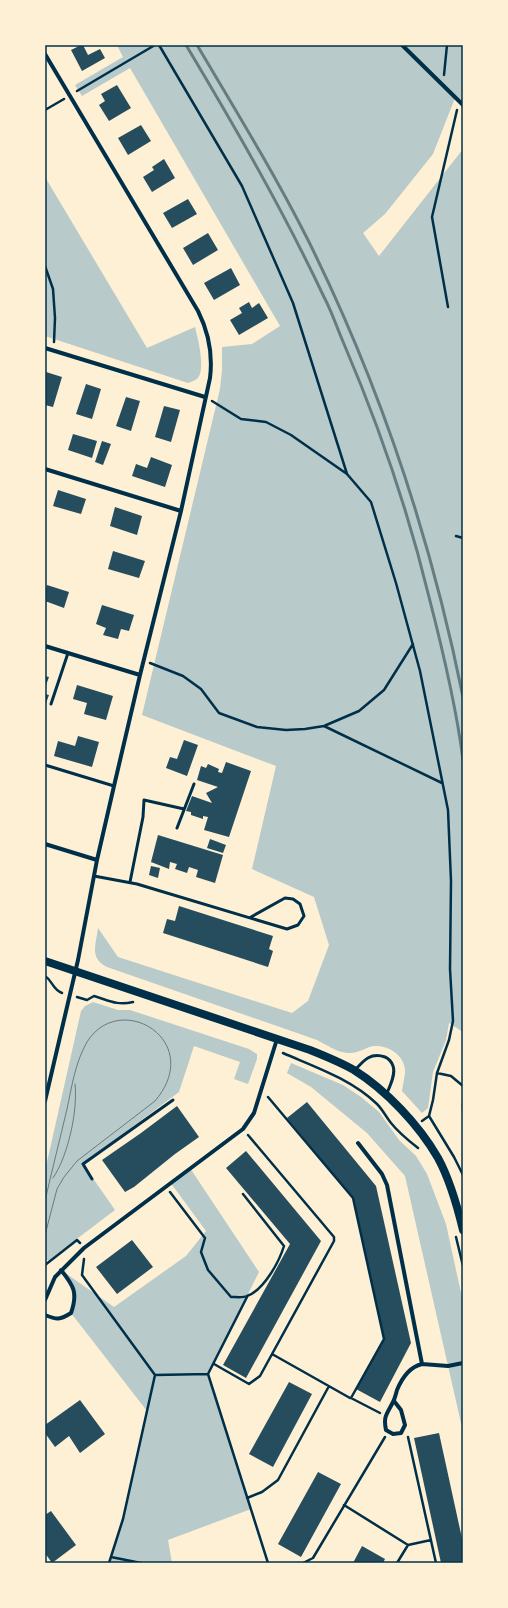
<svg xmlns="http://www.w3.org/2000/svg" width="508" height="1608" viewBox="0 0 508 1608" font-family="'Fira Sans',sans-serif">
<style>
.green{fill:#b9caca}
.building{fill:#264d5e}
.lines{fill:none;stroke-linecap:round;stroke-linejoin:round}
.path{stroke:#003049;stroke-width:2.5}
.service{stroke:#003049;stroke-width:3}
.minor{stroke:#003049;stroke-width:4}
.secondary{stroke:#003049;stroke-width:8}
.tram{stroke:#657d81;stroke-width:1}
.rail{stroke:#657d81;stroke-width:3}
.neatline{fill:none;stroke:#003049;stroke-width:1.5}
</style>
<rect width="100%" height="100%" fill="#fdf0d5"/>
<!-- green -->
<path class="green" d="M117,45H463V105L455,98L433,154L385,214L363,233L379,256L463,149V1032L449,1023L446,1040L433,1072L428,1108L422,1113L402,1091C403,1085 404,1079 405,1073C406,1056 389,1045 374,1046C365,1047 359,1054 348,1053C338,1053 325,1044 317,1040L107,967C89,958 96,945 98,928L118,957L292,1013L308,1001L329,945L314,897L252,869L276,766L142,715L220,389L222,370V347L252,344L280,326L130,68L82,96L75,85L123,57Z
M45,177L147,348L195,327C198,338 206,371 197,379C194,381 190,382 188,383L45,336Z
M93,1002L118,1010H130L249,1049L257,1054V1059L248,1084L234,1079L240,1062L194,1046L179,1092L83,1164L115,1210L49,1260H45V1171L81,1011L85,1006Z
M291,1063L343,1085L361,1097L379,1112L399,1140L416,1156L427,1174L446,1224L463,1302V1432L405,1176L367,1133L311,1087L287,1073Z
M190,1168L259,1272L208,1374L251,1509L168,1540L172,1563H109L123,1519L147,1411L71,1313L75,1294L61,1270L114,1307L186,1256L206,1231L170,1182Z"/>
<!-- building -->
<path class="building" d="M81,45H83L88,55L100,49L105,58L82,71L71,50Z
M117,85L131,108L109,121L99,105L105,101L101,94Z
M141,125L151,141L128,155L118,138Z
M164,159L175,178L152,192L143,177L154,170L152,167Z
M188,199L197,214L172,228L163,213Z
M208,233L218,250L193,265L183,248Z
M231,268L240,285L214,300L204,283Z
M249,302L252,308L259,303L268,318L239,335L230,320L242,313L239,308Z
M46,372L62,377L53,407L45,405Z
M86,384L101,389L92,419L76,414Z
M126,397L140,401L131,431L116,426Z
M164,406L180,410L171,442L155,437Z
M73,434L97,441L92,458L68,450Z
M102,441L111,444L103,465L95,462Z
M151,457L172,465L165,487L132,476L136,464L147,468Z
M58,490L86,499L81,514L53,506Z
M115,507L142,516L137,535L110,526Z
M113,551L145,561L139,578L108,569Z
M47,585L69,592L64,608L45,601V591Z
M102,605L134,615L129,631L121,629L118,639L103,635L106,628L96,624Z
M45,676L49,677L45,688Z
M77,685L113,696L106,720L84,714L87,703L73,699Z
M45,694L49,695L45,706Z
M78,736L99,742L92,767L54,756L58,741L75,746Z
M184,740L198,745L187,776L166,768L170,757L177,759Z
M226,762L251,771L229,837L204,830L208,817L203,816V819L191,815V812L186,811L192,796L212,803L206,793L218,787L197,780L201,766L206,768L208,764L219,769L218,772L222,773Z
M158,835L223,855L215,883L196,877L198,870L189,867L187,873L175,869L177,864L170,862L169,869L151,862Z
M210,839L226,845L223,853L207,848Z
M151,866L160,868L158,878L149,875Z
M179,906L273,936L269,949L273,951L268,967L163,933L167,919L175,921Z
M307,1102L376,1186L411,1343L380,1402L356,1389L384,1339L353,1198L287,1118Z
M177,1106L199,1137L175,1154L134,1187L125,1192L102,1160L141,1133Z
M246,1151L321,1241L246,1378L223,1365L290,1244L226,1168Z
M132,1240L153,1267L117,1294L96,1267Z
M289,1382L312,1394L273,1467L249,1454Z
M80,1400L105,1434L80,1453L69,1436L55,1447L45,1433V1425Z
M439,1433L463,1543V1563H441L414,1438Z
M318,1472L341,1484L301,1557L278,1544Z
M51,1511L76,1545L52,1563L45,1553V1515Z
M362,1546L385,1559L383,1563H353Z"/>
<g class="lines">
<!-- path -->
<path class="path" d="M159,45L242,186L293,303L347,474
M444,75L447,45
M77,91L155,45
M45,110L64,99
M45,266L53,289L55,318L54,342
M448,307L432,217L457,110
M212,401L241,419L266,422L291,435L347,474L371,502L396,583L420,671L448,810L451,881L450,969L453,1021L449,1040L437,1073L433,1100L429,1116L422,1121
M456,536L463,538
M150,663L183,676L201,689L219,713L257,727L286,730L305,729L324,726L359,711L384,690L413,644
M324,726L442,783
M45,976C53,981 52,989 62,993
M77,997L87,1000L94,996C108,1000 117,1006 133,1002
M283,1053C315,1067 351,1079 377,1104C383,1110 386,1117 391,1123C399,1133 409,1141 418,1148
M437,1073L451,1076L463,1086
M268,1097L353,1198L384,1339L351,1398L380,1413
M463,1103V1110
M429,1116L454,1157L463,1175
M170,1192L205,1238L201,1252L208,1270L231,1297C236,1297 243,1298 247,1296C264,1290 279,1262 284,1246L243,1194
M456,1237L463,1266
M84,1259L82,1275L155,1375L123,1519L109,1563
M45,1265L77,1240L80,1243
M272,1354L350,1398
M214,1364L249,1384L260,1376L334,1241V1237L248,1135
M208,1374L247,1297
M155,1375L208,1374L268,1563
M408,1437L436,1563
M247,1498L262,1492L278,1480L329,1386
M344,1505L408,1545
M111,1557L141,1563
M303,1563L313,1558L385,1437
M397,1563L408,1545L431,1540"/>
<!-- service -->
<path class="service" d="M51,704L68,653
M45,765L114,786
M177,828L194,784
M94,876L137,884L287,929L298,925L304,916L300,904L293,899L285,898L251,917
M130,882L143,817L144,800L184,809
M356,1069C364,1060 371,1052 385,1057C388,1058 392,1062 393,1066C396,1074 390,1086 387,1093
M92,1179L83,1164L173,1100"/>
<!-- minor -->
<path class="minor" d="M402,45L463,105
M45,54L198,311C209,333 213,354 210,378L181,511L140,675L114,786L97,860L78,960L45,1101
M45,348L205,397
M45,469L181,511
M45,646L140,675
M45,844L97,860
M358,1143L382,1174L387,1185L422,1364L448,1366L463,1363
M45,1300L55,1277L84,1248L243,1129L254,1113L277,1039
M45,1315C57,1320 60,1320 71,1313C78,1293 74,1286 61,1270
M394,1401L401,1410L405,1425L401,1433L393,1434L386,1430C383,1416 387,1414 393,1402C395,1398 396,1394 397,1390C402,1378 409,1367 422,1364"/>
<!-- secondary -->
<path class="secondary" d="M45,961L310,1050C325,1056 340,1062 354,1070C386,1090 419,1125 438,1158C450,1180 457,1205 463,1230"/>
<!-- tram -->
<path class="tram" d="M53,1178C68,1156 78,1111 75,1084
M45,1201C52,1170 60,1139 67,1109C72,1086 75,1063 87,1042C120,989 206,1041 155,1101L77,1161L64,1177L57,1189L45,1235"/>
<!-- rail -->
<path class="rail" d="M186,45C235,127 283,210 324,297C332,312 337,328 344,344C379,426 408,510 429,597C443,651 456,705 463,760
M197,45C235,109 274,173 308,240C380,385 431,539 463,697"/>
</g>
<!-- border -->
<rect width="508" height="1608" fill="none" stroke="#fdf0d5" stroke-width="92"/>
<rect x="46" y="46" width="416" height="1516" class="neatline"/>
</svg>
